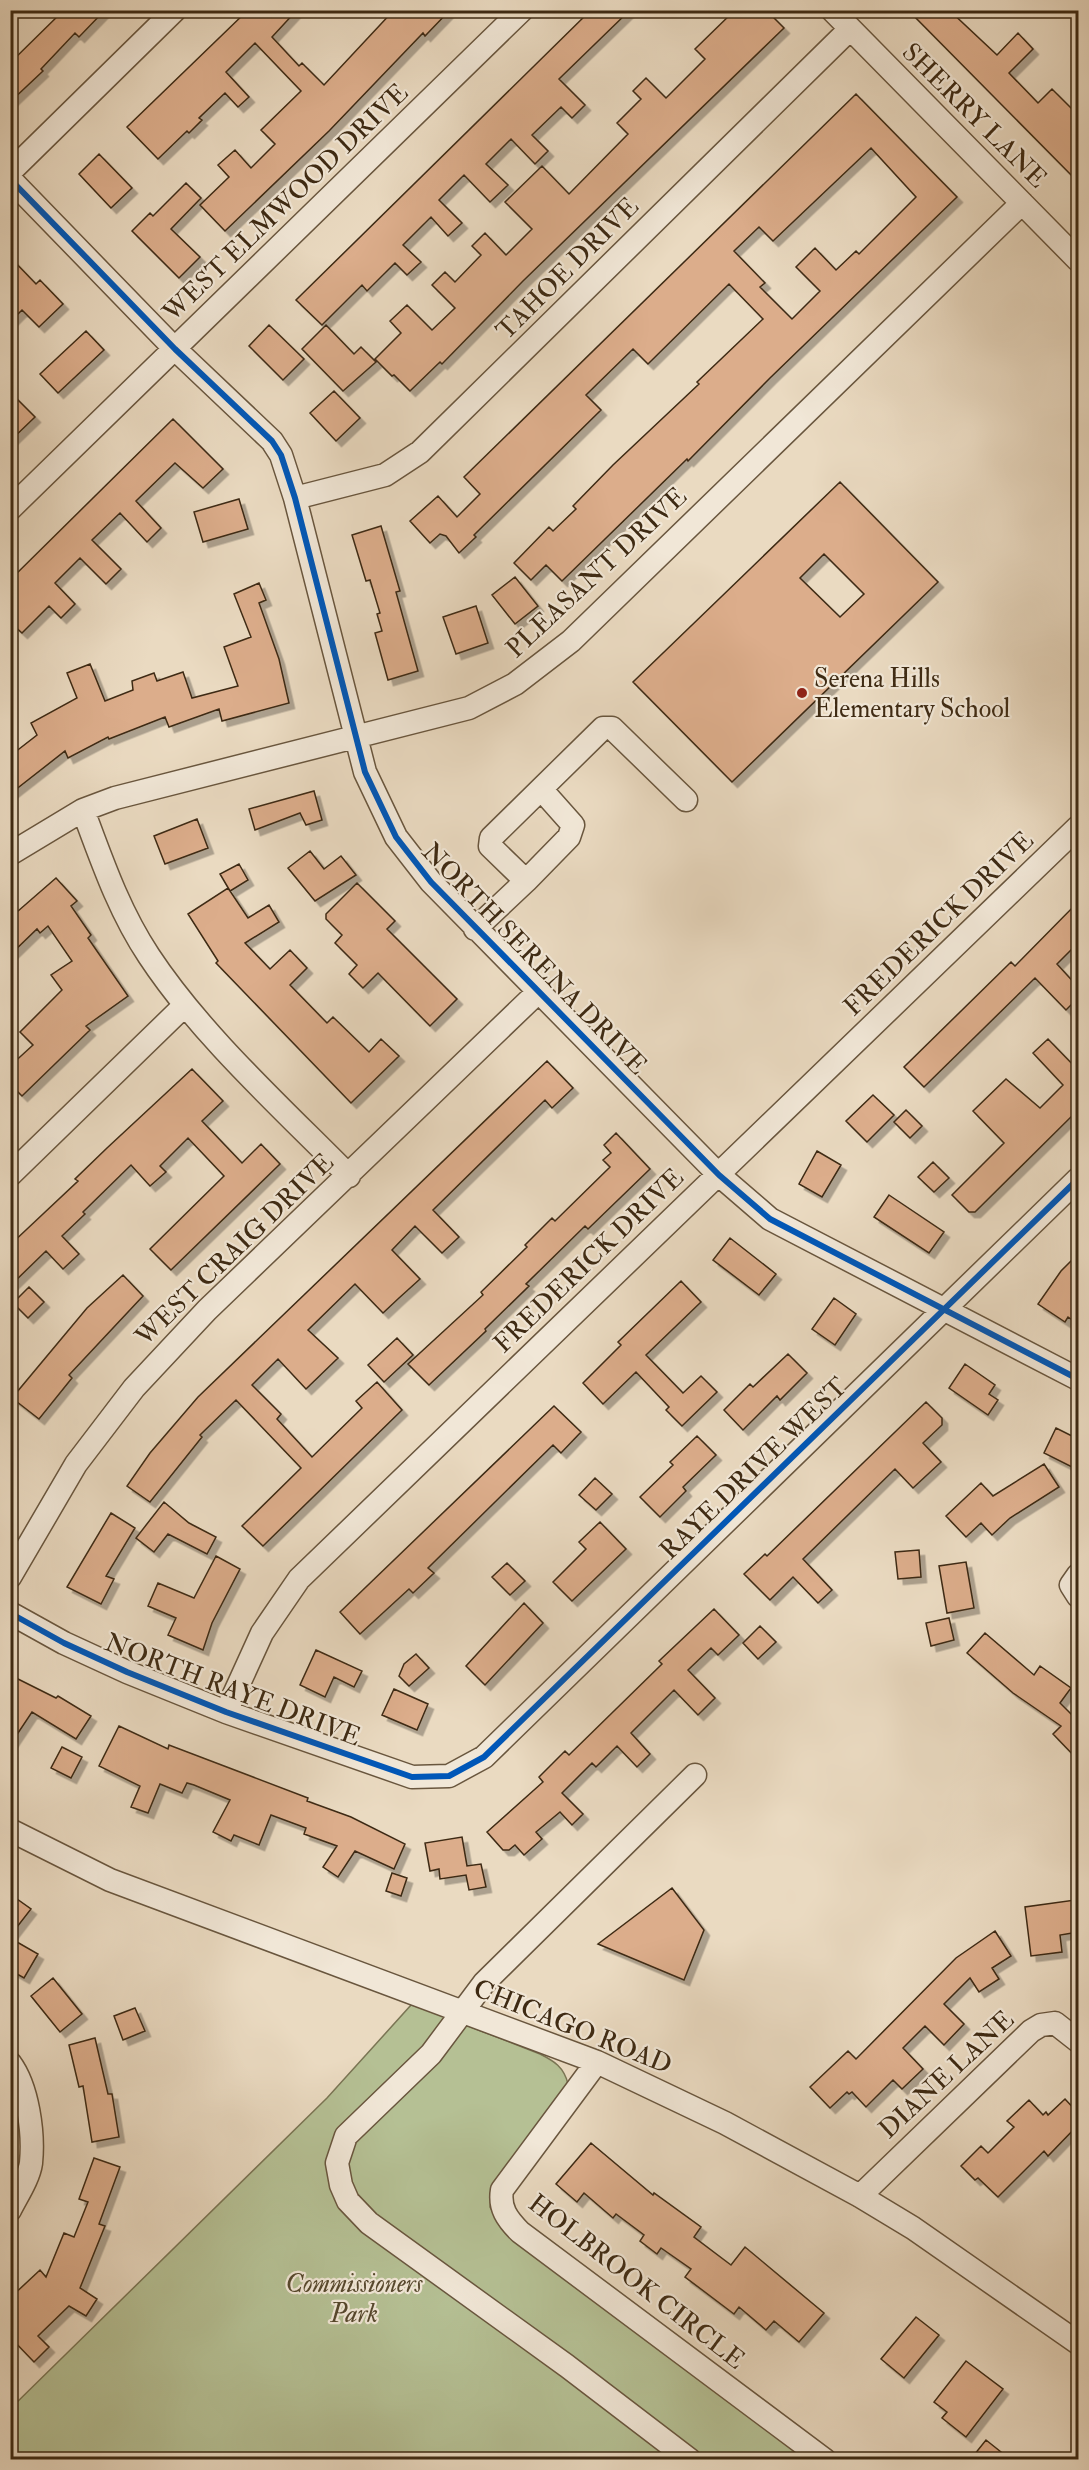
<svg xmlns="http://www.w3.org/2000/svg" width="1089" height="2470" viewBox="0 0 1089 2470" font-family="'IM FELL Double Pica',serif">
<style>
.green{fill:#b5c094;stroke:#7a7554;stroke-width:1.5}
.building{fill:#dcad8b;stroke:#3e2a13;stroke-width:1.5;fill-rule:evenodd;filter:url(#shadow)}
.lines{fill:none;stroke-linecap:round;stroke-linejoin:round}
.minor-casing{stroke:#69563e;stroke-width:25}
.minor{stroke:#f1e7d7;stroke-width:22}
.cycleway-casing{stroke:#f1e7d7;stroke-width:10}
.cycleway{stroke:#0057b8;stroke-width:6}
.poi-dot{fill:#8f2418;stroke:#f1e7d7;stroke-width:2}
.labels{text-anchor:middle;stroke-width:4.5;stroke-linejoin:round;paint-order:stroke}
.street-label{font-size:26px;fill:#3e2a13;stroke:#f1e7d7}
.poi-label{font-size:26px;fill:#3e2a13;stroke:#f1e7d7;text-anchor:start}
.park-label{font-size:26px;font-style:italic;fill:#56482d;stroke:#f1e7d7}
</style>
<defs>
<filter id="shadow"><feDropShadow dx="5.5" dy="5.5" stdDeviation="0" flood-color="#0004"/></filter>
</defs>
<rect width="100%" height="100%" fill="#eadac1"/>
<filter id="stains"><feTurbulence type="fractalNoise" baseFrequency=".00333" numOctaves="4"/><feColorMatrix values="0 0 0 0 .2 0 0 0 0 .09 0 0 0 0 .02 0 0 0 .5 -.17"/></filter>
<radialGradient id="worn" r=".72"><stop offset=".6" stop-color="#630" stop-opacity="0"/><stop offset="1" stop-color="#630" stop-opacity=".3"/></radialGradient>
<!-- green -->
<path class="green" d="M412,2004L540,2054C554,2061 564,2067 568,2084L492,2191L490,2207L501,2227L808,2460H11V2408L327,2098Z"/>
<!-- building -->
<path class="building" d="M64,10H105L79,37L75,33L41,69L43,71L10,102V63Z
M248,10H297L272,37L299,66L302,63L324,85L394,10H450L425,36L423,33L329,131L225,231L200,205L229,177L218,165L235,150L251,168L275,144L261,130L301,91L255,43L226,72L249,97L238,107L225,93L199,118L202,120L189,133L187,131L158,159L127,127Z
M591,10H630L559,79L585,105L572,118L561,107L532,135L548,151L535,164L511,139L486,164L508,185L490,202L464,175L439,200L462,223L448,236L431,217L403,245L421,262L407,275L395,263L367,291L362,285L322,325L296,300Z
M735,10H766L784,28L523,281L442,364L440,362L410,391L394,375L392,376L375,359L401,333L390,321L407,305L432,330L455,308L432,285L445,272L455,282L481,255L472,246L485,233L506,255L532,229L505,202L542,166L569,194L628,134L617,123L641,99L633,91L646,78L666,98L705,59L695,49Z
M908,10H949L997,55L1018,33L1033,49L1009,73L1038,103L1052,89L1078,115V182Z
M856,94L957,197L770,378L688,461L687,459L562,581L546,565L531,580L514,563L549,527L553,531L576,509L573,506L613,465L699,384L697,382L763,319L729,284L648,364L633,349L586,395L601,410L474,535L476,537L459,553L446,536L440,534L430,543L410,521L438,496L457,517L480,494L464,477ZM871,148L916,197L859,254L856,251L836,270L815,248L796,267L820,291L792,319L760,287L765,283L734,251L759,227L773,241Z
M99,154L132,188L111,208L79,174Z
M186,183L201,198L171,229L200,257L179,278L132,231L150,213L153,216Z
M10,257L36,284L40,280L63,304L39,327L22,310L10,322Z
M269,325L304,359L283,380L249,346Z
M326,325L354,354L361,347L376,362L343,391L302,349Z
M86,331L104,350L58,393L40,374Z
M334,391L360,418L336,441L310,413Z
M10,392L35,417L10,441Z
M173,419L223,469L203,488L175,463L136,501L161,528L147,542L120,513L92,540L121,569L106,584L80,558L55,583L75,604L61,618L49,606L22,633L10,622V580Z
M840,482L938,582L732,782L633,682ZM824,554L864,594L840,617L800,578Z
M239,499L248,529L203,542L194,512Z
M381,526L400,591L396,592L418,671L388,680L375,633L382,631L377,614L380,613L370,580L366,581L352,535Z
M515,577L538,606L515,624L492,595Z
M259,583L266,600L259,603L279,659L289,703L222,721L219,709L169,727L165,717L109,739L108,737L68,758L65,751L10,794V756L37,735L31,723L77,698L67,673L90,664L105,701L133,690L132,681L154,673L157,681L183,672L192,698L238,686L224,647L251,637L234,594Z
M476,606L488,643L456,654L443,617Z
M314,791L322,820L306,825L300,813L255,830L249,809Z
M197,819L208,848L165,864L154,836Z
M310,851L324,869L341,856L356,875L315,901L288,868Z
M239,864L248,880L230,891L248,918L269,905L279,922L245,943L270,969L290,950L307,968L290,985L327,1023L333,1017L369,1052L381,1039L399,1056L351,1103L216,963L218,961L188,914L228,888L230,891L220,874Z
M56,878L77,901L71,906L91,935L88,938L128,996L86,1026L90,1030L22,1096L10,1084V1066L33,1045L20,1032L62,990L51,975L72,961L48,926L40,933L37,929L10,955V918Z
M357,883L395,921L387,929L457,999L430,1026L378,973L363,988L349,974L357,965L335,943L342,935L326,919V914Z
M1078,902V943L1057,964L1078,987V998L1066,1010L1035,978L924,1087L904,1067L1011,962L1015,966Z
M1048,1039L1078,1070V1110L975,1212H969L952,1195L1004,1143L973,1111L1006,1079L1040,1108L1063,1085L1033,1053Z
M547,1061L573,1088L552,1108L545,1100L433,1210L459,1237L442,1253L415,1226L392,1250L420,1279L399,1298L383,1313L355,1284L308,1330L338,1358L306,1389L278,1359L252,1385L281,1414L277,1419L312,1457L362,1408L356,1401L377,1382L402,1410L263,1546L242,1526L301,1468L236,1400L200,1435L202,1437L150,1502L127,1486L150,1453L198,1397Z
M192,1069L223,1101L202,1121L242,1163L261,1144L280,1164L171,1270L150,1249L224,1176L188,1138L160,1166L166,1172L150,1186L131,1165L83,1212L85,1214L62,1236L79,1254L63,1269L46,1251L10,1286V1245L78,1181L75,1179L107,1148Z
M873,1095L894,1115L867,1142L846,1121Z
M906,1110L922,1126L910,1138L894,1122Z
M616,1133L650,1169L588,1229L585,1226L526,1284L529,1286L485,1329L486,1331L429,1385L408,1364L483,1295L481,1292L527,1247L525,1245L552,1218L555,1221L610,1167L603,1160L611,1153L604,1145Z
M817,1151L841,1165L822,1197L799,1184Z
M933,1162L949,1178L934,1192L918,1177Z
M889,1195L944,1232L929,1253L874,1217Z
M730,1238L776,1274L759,1295L713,1260Z
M1078,1254V1324L1068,1317L1065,1322L1038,1304L1061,1271Z
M123,1275L143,1296L69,1375L72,1378L39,1419L12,1398L87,1308Z
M681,1281L701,1302L646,1355L683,1393L701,1376L717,1392L682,1426L666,1410L669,1407L636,1372L603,1404L583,1383L621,1345L618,1342Z
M29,1287L44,1302L28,1318L13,1303Z
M834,1298L856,1314L835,1345L812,1329Z
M397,1338L413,1355L384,1382L368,1365Z
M788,1354L807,1373L780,1400L777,1396L743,1430L724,1410L750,1384L753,1387Z
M965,1364L995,1385L989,1394L998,1400L988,1415L949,1388Z
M926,1402L942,1418V1425L923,1443L941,1462L913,1488L895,1469L803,1559L832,1590L818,1603L793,1577L770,1600L744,1574L765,1554L767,1556Z
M554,1406L581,1432L561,1453L553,1445L428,1568L434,1573L413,1593L409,1589L360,1634L340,1612Z
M1056,1428L1078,1439V1470L1044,1453Z
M697,1436L716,1455L683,1487L686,1491L660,1517L640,1497L673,1465L670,1462Z
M1044,1464L1059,1487L1010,1518L992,1535L981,1523L966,1537L946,1516L981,1483L993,1496Z
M595,1478L612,1494L596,1510L579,1495Z
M164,1502L189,1523L216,1537L207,1554L168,1534L154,1552L136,1538Z
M111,1513L135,1528L106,1576L114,1579L101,1604L67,1587Z
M600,1522L626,1549L572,1601L553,1582L586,1549L579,1542Z
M919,1550L921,1577L898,1579L895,1552Z
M216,1556L240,1569L212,1623L203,1650L168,1635L176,1618L148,1606L158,1583L194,1598Z
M966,1562L974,1608L947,1613L939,1566Z
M507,1563L525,1581L510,1595L492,1577Z
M524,1603L543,1623L485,1685L466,1666Z
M714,1609L739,1635L718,1655L711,1648L688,1670L715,1698L698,1715L674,1690L631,1733L650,1754L637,1767L617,1746L596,1767L592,1763L562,1793L583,1814L572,1825L560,1812L536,1832L542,1839L524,1855L515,1845L509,1850H503L487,1832L543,1782L539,1777L565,1751L569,1755L662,1664L659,1661Z
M949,1618L954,1640L931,1646L926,1623Z
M760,1626L776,1642L758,1659L743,1643Z
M985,1633L1034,1675L1040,1666L1071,1688L1060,1703L1072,1715L1078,1709V1760L1053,1734L1061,1726L1013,1693L967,1653Z
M316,1650L362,1671L354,1687L334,1677L325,1697L300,1685Z
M416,1654L429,1668L409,1686L399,1676L404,1664Z
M16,1678L56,1698L58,1696L91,1716L76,1739L32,1712L10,1745V1690Z
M394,1689L428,1704L417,1730L382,1715Z
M119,1726L168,1749L169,1745L308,1798L307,1801L351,1817L405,1844L394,1869L355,1851L338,1877L323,1867L337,1846L304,1834L306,1828L271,1815L259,1845L234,1835L231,1841L213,1832L230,1800L194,1785L187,1783L182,1793L160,1784L148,1813L131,1807L140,1786L99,1766Z
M62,1747L82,1757L71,1778L51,1768Z
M462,1837L467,1866L481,1864L486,1887L469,1890L466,1875L440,1879L439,1869L430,1871L425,1843Z
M392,1873L407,1878L401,1896L386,1891Z
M672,1888L704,1930L684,1980L598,1944Z
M10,1894L31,1909L10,1936Z
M1075,1900L1078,1932L1060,1935L1062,1952L1031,1956L1025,1907Z
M995,1931L1011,1956L992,1968L999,1979L979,1992L970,1978L944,2004L964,2024L944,2045L925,2026L903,2048L923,2069L902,2089L893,2080L866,2107L852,2092L849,2094L847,2092L830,2108L810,2087L848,2051L856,2059L956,1958Z
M10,1938L38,1954L24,1978L10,1970Z
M53,1978L82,2014L60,2032L31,1996Z
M135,2008L145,2031L123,2040L114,2016Z
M95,2038L108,2094H112L119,2137L92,2142L83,2086L79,2087L69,2045Z
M1065,2099L1078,2113V2125L1048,2156L1044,2151L998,2197L978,2178L975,2180L961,2166L981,2146L988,2153L1014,2127L1007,2121L1029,2100L1043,2115L1046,2112L1048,2115Z
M591,2143L653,2195L654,2193L701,2227L694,2237L731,2265L745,2247L824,2313L799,2342L774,2321L766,2330L739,2307L734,2314L685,2277L691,2269L661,2248L657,2254L640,2241L644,2235L616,2214L613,2218L584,2193L577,2202L556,2184Z
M94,2158L120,2167L99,2224L105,2226L80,2288L97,2299L86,2316L69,2306L38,2336L49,2347L34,2362L10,2337V2298L40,2270L46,2277L64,2233L74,2237L88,2202L79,2199Z
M916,2317L939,2335L904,2378L881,2359Z
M966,2361L1003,2389L966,2437L942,2418L947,2412L934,2402Z
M986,2440L1011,2460H970Z"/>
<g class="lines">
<defs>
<path id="minor" d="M832,10L1078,260
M10,172L175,10
M10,179L175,349L272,441L281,455L295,498L365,772L396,837L431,882L719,1175L770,1219L1078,1379
M295,498L385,475L420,452L850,29
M10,509L522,10
M541,789L573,825L569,837L526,881L490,846L491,838L603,728H612L686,800
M83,810C102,861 119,911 149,956C201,1035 282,1108 349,1176
M10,854L83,810L115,798L469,708L515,684L571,641L1022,203
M475,929L526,881
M10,1175L184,1006
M1078,1575L1071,1585L1078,1596
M10,1577L76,1464L134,1388L207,1310L537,993
M10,1613L64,1643L127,1672L226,1712L412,1777L449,1776L484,1757L1078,1179
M226,1712L262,1633L299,1579L1078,827
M10,1830L110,1880L597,2062L725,2123L860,2196L913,2228L1078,2343
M597,2062L502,2190C499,2208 507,2219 520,2232L825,2460
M10,2063C28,2087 34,2133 31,2163C29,2178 17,2196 10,2210
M860,2196L1031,2031L1041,2025L1055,2023L1078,2041
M690,2460L567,2366L369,2223L348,2201L341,2185L337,2163L346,2136L431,2054L484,1983L695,1775"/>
</defs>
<!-- minor casing -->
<use href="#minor" class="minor-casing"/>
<!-- minor -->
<use href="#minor" class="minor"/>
<defs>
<path id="cycleway" d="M10,179L175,349L272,441L281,455L295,498L365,772L396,837L431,882L719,1175L770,1219L1078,1379
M10,1613L64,1643L127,1672L226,1712L412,1777L449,1776L484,1757L1078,1179"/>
</defs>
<!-- cycleway casing -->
<use href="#cycleway" class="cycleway-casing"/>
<!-- cycleway -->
<use href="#cycleway" class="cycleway"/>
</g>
<!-- markers -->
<circle class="poi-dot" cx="802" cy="693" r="6"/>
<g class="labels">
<!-- street labels -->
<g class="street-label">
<text transform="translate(975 115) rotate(45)" y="9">SHERRY LANE</text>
<text transform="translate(285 202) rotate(-44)" y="9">WEST ELMWOOD DRIVE</text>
<text transform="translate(567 268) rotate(-45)" y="9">TAHOE DRIVE</text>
<text transform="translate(596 572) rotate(-43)" y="9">PLEASANT DRIVE</text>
<text transform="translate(938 923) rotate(-44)" y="9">FREDERICK DRIVE</text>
<text transform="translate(535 958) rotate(46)" y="9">NORTH SERENA DRIVE</text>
<text transform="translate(234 1249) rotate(-44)" y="9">WEST CRAIG DRIVE</text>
<text transform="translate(588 1260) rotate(-44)" y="9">FREDERICK DRIVE</text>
<text transform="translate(753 1468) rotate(-44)" y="9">RAYE DRIVE WEST</text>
<text transform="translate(233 1689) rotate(21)" y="9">NORTH RAYE DRIVE</text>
<text transform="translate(573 2026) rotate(22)" y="9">CHICAGO ROAD</text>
<text transform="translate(946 2074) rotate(-43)" y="9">DIANE LANE</text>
<text transform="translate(637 2281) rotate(38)" y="9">HOLBROOK CIRCLE</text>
</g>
<!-- poi labels -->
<g class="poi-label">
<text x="814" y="687">Serena Hills<tspan x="814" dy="30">Elementary School</tspan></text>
</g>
<!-- park labels -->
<g class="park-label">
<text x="354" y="2292">Commissioners<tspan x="354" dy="30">Park</tspan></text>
</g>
</g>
<!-- margin -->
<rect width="1089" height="2470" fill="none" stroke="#eadac1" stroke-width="36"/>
<rect x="12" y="12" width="1065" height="2446" fill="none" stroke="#3e2a13" stroke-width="3"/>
<rect x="18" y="18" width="1053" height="2434" fill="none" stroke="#3e2a13" stroke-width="1.5"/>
<rect width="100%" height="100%" filter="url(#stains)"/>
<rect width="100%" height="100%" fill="url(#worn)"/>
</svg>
